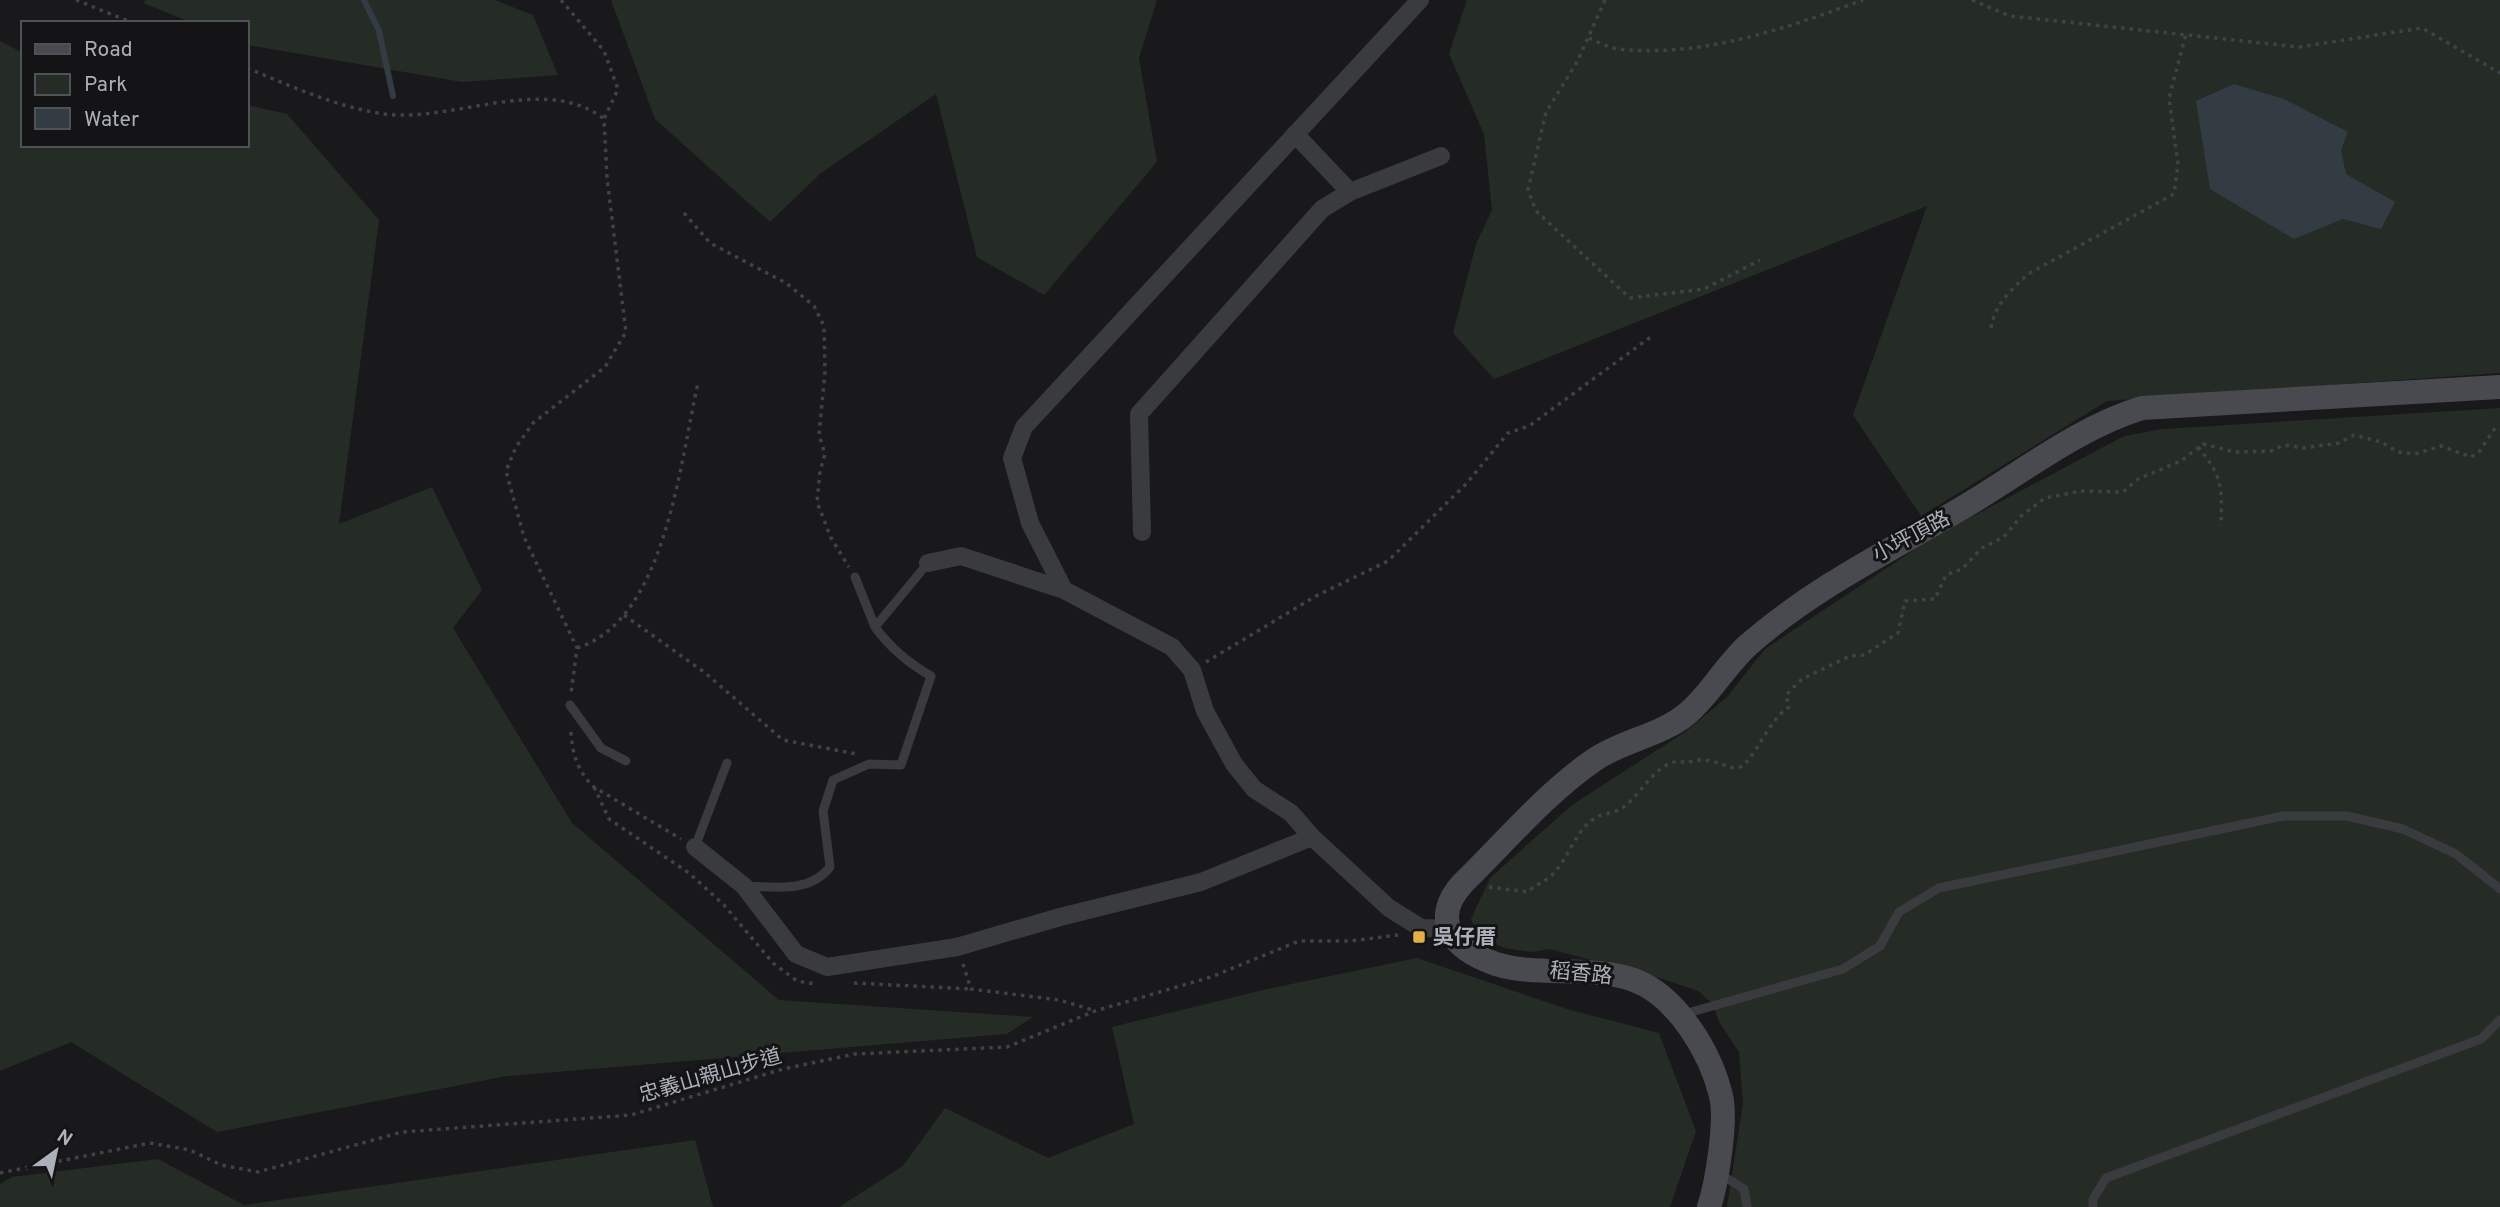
<svg xmlns="http://www.w3.org/2000/svg" width="2500" height="1207" viewBox="0 0 2500 1207" font-family="Overpass,'Noto Sans TC',sans-serif">
<style>
.green{fill:#252c26}
.water{fill:#333b43}
.lines{fill:none;stroke-linecap:round;stroke-linejoin:round}
.stream{stroke:#333b43;stroke-width:6}
.path{stroke:#404246;stroke-width:3.5;stroke-dasharray:3.5 5;stroke-linecap:butt}
.lane{stroke:#3a3b3f;stroke-width:9}
.street{stroke:#3a3b3f;stroke-width:18}
.secondary{stroke:#484a4f;stroke-width:24}
.poi-dot{fill:#e3b048;stroke:#141416;stroke-width:2.5}
.labels{text-anchor:middle;stroke-width:6;stroke-linejoin:round;paint-order:stroke}
.street-label{font-size:21px;fill:#acb0b9;stroke:#141416}
.poi-label{font-size:21px;font-weight:bold;fill:#acb0b9;stroke:#141416;text-anchor:start}
</style>
<rect width="100%" height="100%" fill="#19191b"/>
<!-- green -->
<path class="green" d="M146,0H495L533,15L558,75L462,82L248,45L247,23H193L143,3Z
M611,0H1157L1139,58L1157,162L1044,295L977,257L936,94L821,173L770,222L655,119Z
M1467,0H2500V373L2107,401L1921,516L1853,415L1927,206L1494,379L1453,333L1476,244L1492,210L1484,134L1449,54Z
M0,41L23,53V145H247V105L287,114L379,220L339,524L432,487L482,590L453,628L572,823L779,1000L1033,1017L1007,1034L507,1076L217,1132L71,1042L0,1071Z
M2500,408V1207H1727L1743,1103L1739,1052L1719,1022L1713,1004L1698,991L1663,979L1550,949L1532,952L1504,948L1478,936L1471,919L1490,878L1572,805L1685,732L1727,697L1765,649L1932,538L2124,436L2163,429Z
M1417,958L1567,1009L1659,1033L1696,1131L1670,1207H839L903,1166L945,1108L1048,1158L1134,1124L1112,1027L1263,990Z
M695,1140L713,1207H0V1184L12,1177L158,1159L244,1205Z"/>
<!-- water -->
<path class="water" d="M2234,84L2284,99L2348,132L2341,150L2346,174L2395,202L2381,229L2343,219L2294,239L2210,189L2196,101Z"/>
<g class="lines">
<!-- stream -->
<path class="stream" d="M364,0L379,31L393,96"/>
<!-- path -->
<path class="path" d="M76,0L133,23
M561,0L604,51L618,89L604,119L607,178L626,332L605,367L533,423L516,447L506,471L524,537L577,648L571,693
M1605,0L1577,62L1546,112L1528,190L1536,211L1630,298L1704,289L1760,260
M1972,0L2010,16L2299,47L2422,28L2500,73
M1589,38C1598,42 1609,48 1619,49C1702,58 1787,28 1863,0
M247,68C291,86 336,107 384,114C453,123 546,73 604,119
M684,213L710,243L786,283L814,306L824,326L825,372L819,435L825,454L820,471L817,502L831,538L849,567
M1991,328C1995,304 2011,290 2028,274L2174,194L2178,164L2169,98L2186,34
M2198,447C2223,477 2222,487 2221,526
M624,615L704,672L783,740L857,754
M577,648C666,620 680,461 698,383
M1206,662L1316,596L1388,561L1466,484L1508,433L1529,426L1652,336
M571,732C572,754 578,772 594,787L681,839
M594,787L609,819L689,873L724,905L773,963L797,981L815,984
M1489,887L1528,892C1535,884 1546,882 1553,874C1569,857 1575,831 1595,818C1604,813 1617,813 1625,806C1643,792 1661,754 1687,763C1710,753 1730,772 1740,767C1754,761 1768,720 1789,707L1786,695L1802,679L1850,656L1864,655L1898,633L1905,601L1935,599L1946,575L1962,569L1982,548L2004,537L2021,516L2045,498L2081,491L2123,492L2138,479L2181,461L2203,444L2235,452L2271,451L2284,445L2304,448L2339,443L2354,435L2381,442L2398,452L2415,454L2441,446L2471,457L2479,452L2495,428L2500,429
M963,964L971,989L1059,1000L1093,1010
M854,983L971,989
M0,1173L150,1143L190,1150L221,1165L258,1172L402,1132L631,1115L783,1069L855,1054L1007,1047L1095,1011L1211,977L1299,941H1351L1398,935"/>
<!-- lane -->
<path class="lane" d="M855,577L875,627L928,563
M570,705L601,748L626,761
M695,847L727,763
M746,886C776,887 810,893 830,867L823,811L833,780L869,764L901,765L931,676C908,663 891,649 875,627
M1684,1014L1843,969L1880,946L1899,912L1939,888L2283,816H2347L2403,829L2456,854L2500,889
M1720,1174L1744,1189L1747,1207
M2093,1207V1199L2106,1178L2481,1039L2500,1020"/>
<!-- street -->
<path class="street" d="M1350,192L1441,156
M1142,532L1139,414L1322,209L1350,192L1295,134
M928,563L961,556L1064,590
M1312,837L1291,813L1254,789L1234,764L1205,711L1192,670L1172,647L1064,590L1030,523L1012,458L1024,427L1420,0
M695,847L744,886L796,954L827,967L957,947L1060,917L1201,882L1312,837L1389,908L1421,928L1448,929"/>
<!-- secondary -->
<path class="secondary" d="M1709,1207C1717,1183 1727,1120 1721,1096C1711,1053 1677,996 1634,980C1592,965 1536,977 1496,964C1455,950 1428,921 1463,883C1505,842 1546,793 1594,760C1623,740 1661,736 1688,713C1711,693 1726,665 1748,645C1812,589 1885,553 1957,511C2018,476 2074,429 2142,408L2500,387"/>
</g>
<!-- markers -->
<rect class="poi-dot" x="1412" y="930" width="14" height="14" rx="3.5"/>
<g class="labels">
<!-- street labels -->
<g class="street-label">
<text transform="translate(1911 536) rotate(-28)" y="7">小坪頂路</text>
<text transform="translate(1581 973) rotate(6)" y="7">稻香路</text>
<text transform="translate(710 1075) rotate(-16)" y="7">忠義山親山步道</text>
</g>
<!-- poi labels -->
<g class="poi-label">
<text x="1433" y="944">吳仔厝</text>
</g>
</g>
<!-- legend -->
<rect x="21" y="21" width="228" height="126" fill="#141416" stroke="#515257" stroke-width="2"/>
<rect x="35" y="44" width="35" height="10" fill="#484a4f" stroke="#515257" stroke-width="2"/>
<text x="84" y="56" font-size="21" fill="#acb0b9">Road</text>
<rect x="35" y="74" width="35" height="21" fill="#252c26" stroke="#515257" stroke-width="2"/>
<text x="84" y="91" font-size="21" fill="#acb0b9">Park</text>
<rect x="35" y="108" width="35" height="21" fill="#333b43" stroke="#515257" stroke-width="2"/>
<text x="84" y="126" font-size="21" fill="#acb0b9">Water</text>
<!-- north arrow -->
<g transform="translate(56 1151) rotate(33)" stroke="#141416" stroke-width="5" paint-order="stroke">
<path d="M0-5L12 26L0 18L-12 26Z" fill="#acb0b9"/>
<text y="-10" font-size="19" font-weight="bold" text-anchor="middle" fill="#acb0b9">N</text>
</g>
</svg>
